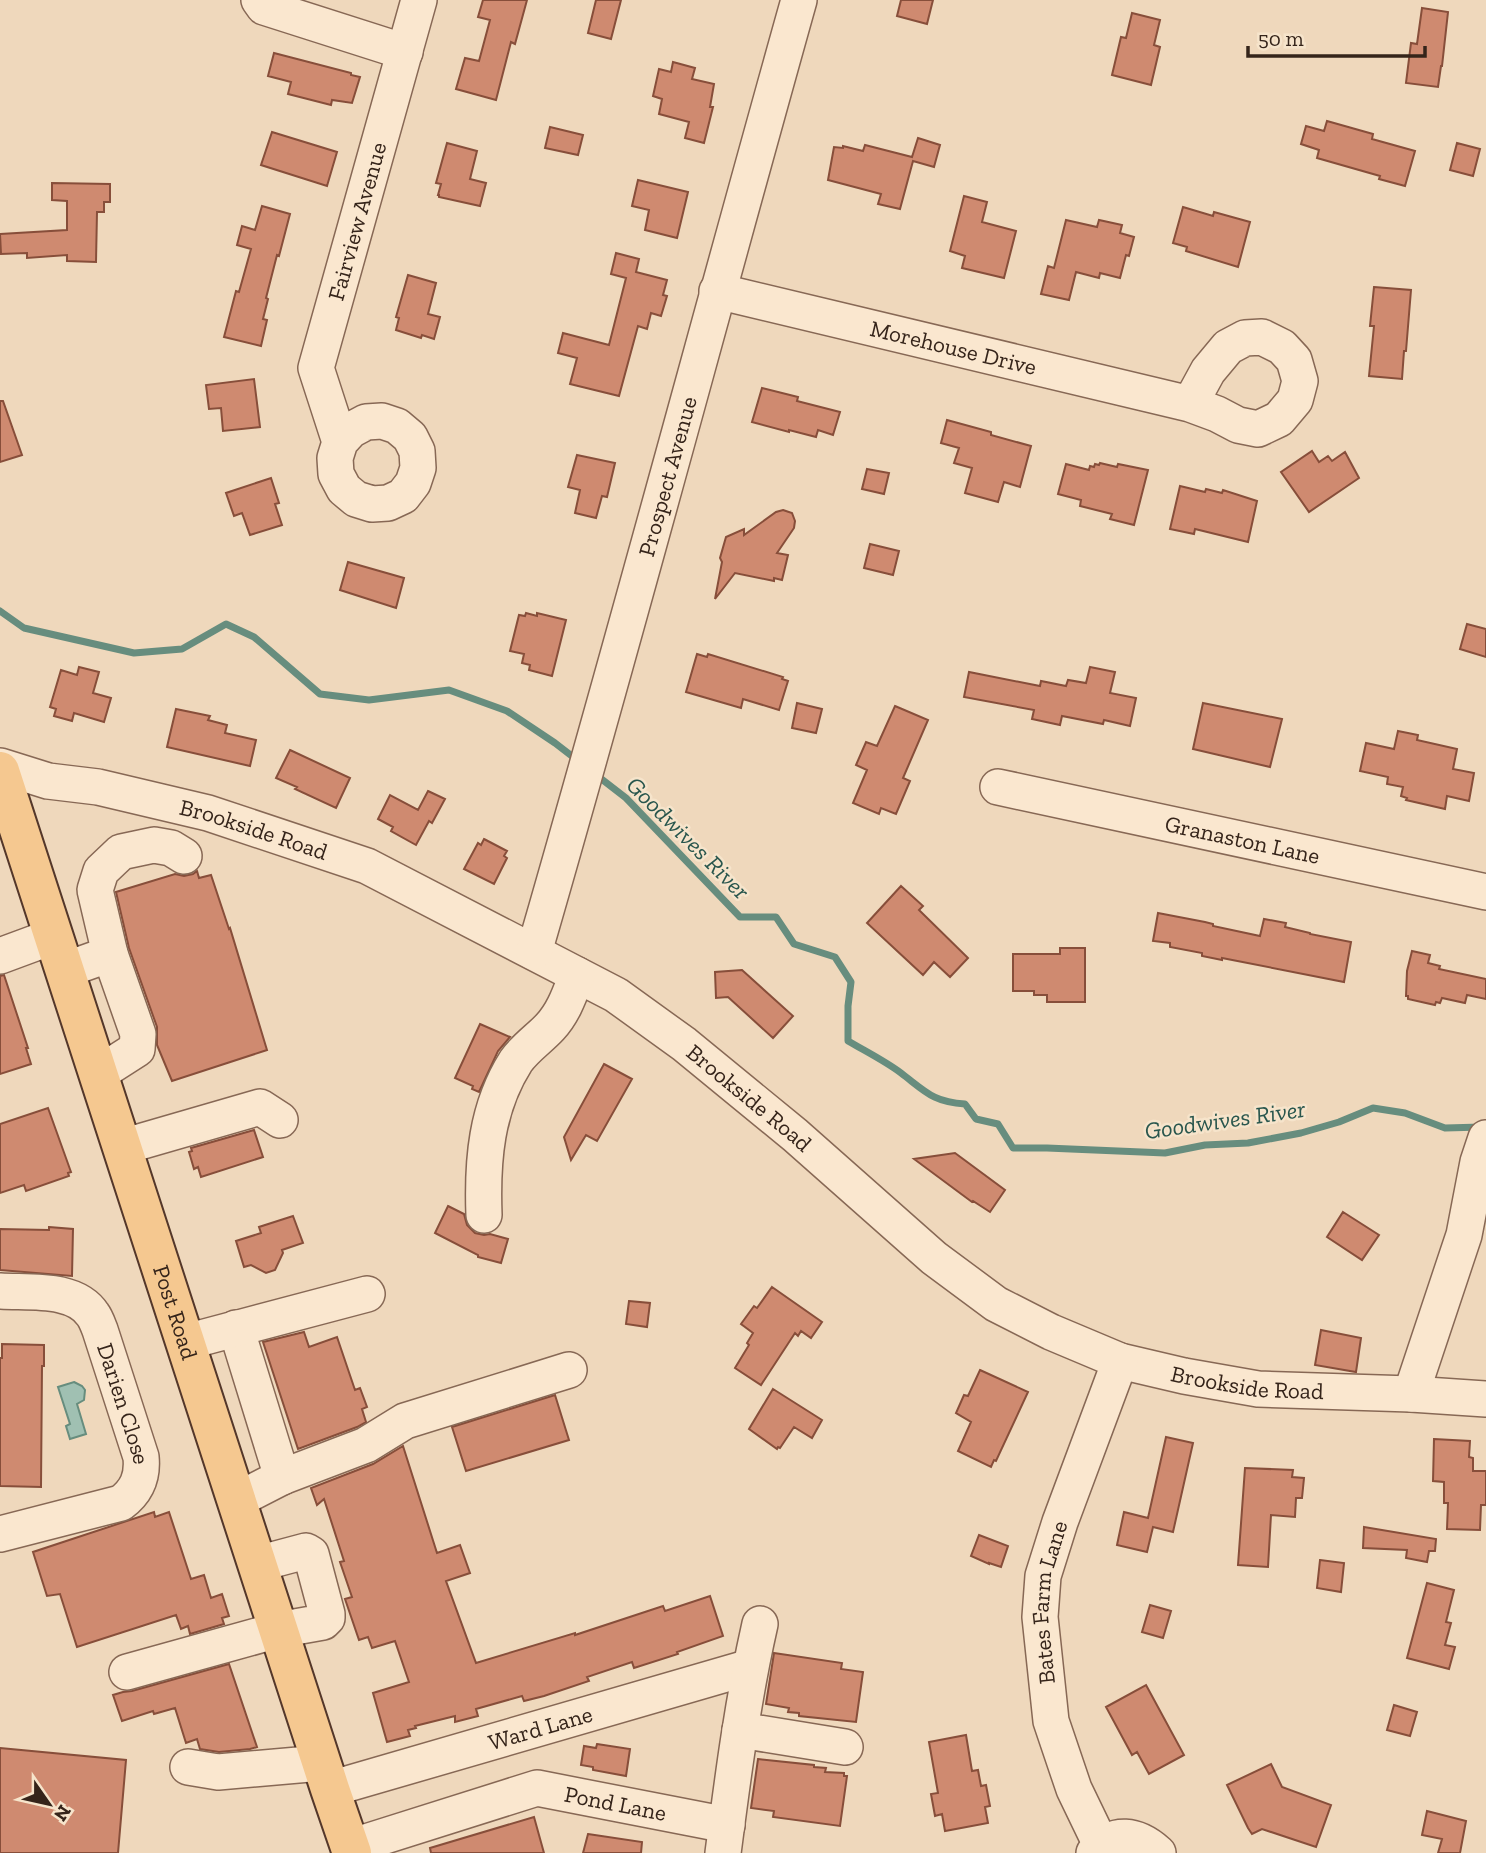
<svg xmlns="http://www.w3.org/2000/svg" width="1486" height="1853" viewBox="0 0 1486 1853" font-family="'Zilla Slab',serif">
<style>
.water{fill:#a0c0b2;stroke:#678d7e;stroke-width:2}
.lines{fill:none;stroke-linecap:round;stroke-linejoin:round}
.stream{stroke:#678d7e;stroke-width:7}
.building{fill:#cf8a70;stroke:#874e3a;stroke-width:2}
.minor-casing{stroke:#876855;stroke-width:38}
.major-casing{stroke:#54372a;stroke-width:42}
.minor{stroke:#fae7cf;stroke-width:35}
.major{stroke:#f5c890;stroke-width:38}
.labels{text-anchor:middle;stroke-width:5;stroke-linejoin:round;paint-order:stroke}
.street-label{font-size:23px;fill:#35241a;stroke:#f6e4cb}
.water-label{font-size:24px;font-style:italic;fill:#29564d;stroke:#f6e4cb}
</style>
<rect width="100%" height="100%" fill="#efd8bc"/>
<!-- water -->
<path class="water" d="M74,1382L82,1386L85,1390L84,1400L77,1404L86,1434L70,1439L66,1426L70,1424L58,1387Z"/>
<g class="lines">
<!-- stream -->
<path class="stream" d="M0,611L24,628L134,653L182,649L226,624L254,637L320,694L369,700L449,690L507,711L555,743L577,760
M595,774L626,798L740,917H776L794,944L835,957L851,982L848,1006V1041C865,1051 885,1061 901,1073C926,1092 933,1102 965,1104L976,1119L998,1124L1013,1148H1047L1165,1153L1205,1145L1248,1143L1301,1133L1339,1122L1373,1108L1405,1113L1445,1128L1482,1127"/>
</g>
<!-- building -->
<path class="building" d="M483,0H527L515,44L511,42L496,100L456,89L465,58L479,61L490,20L478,17Z
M596,0H621L611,39L588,33Z
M901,0H933L927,24L897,16Z
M1422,8L1448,12L1442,66H1441L1438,87L1406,83L1411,43L1417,44Z
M1132,13L1160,20L1154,45L1160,47L1151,85L1112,75L1121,37L1126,38Z
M274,53L351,73V75L360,77L352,103L332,100L331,105L288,94L291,82L268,76Z
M673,62L695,68L692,79L714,84L710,107H713L704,143L685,138L689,122L659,114L662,99L653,96L659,69L671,72Z
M1327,121L1373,134L1372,139L1415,151L1405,186L1379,179L1380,176L1317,158L1319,150L1301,144L1306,126L1324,131Z
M550,127L583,135L578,155L545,148Z
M272,132L337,152L327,186L261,165Z
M918,138L940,145L934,167L913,161L900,209L878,204L881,194L828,180L834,147L843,148V146L863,151L865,145L912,157Z
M447,143L477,151L470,179L486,183L480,206L439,197V195H438L441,184L436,183Z
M1457,143L1480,149L1473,176L1450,170Z
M638,180L688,192L677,238L645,230L649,210L632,206Z
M52,183L110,184V202H104V212H97L96,262L67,261V255L27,258V253L1,254L0,234L67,230V201L52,200Z
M964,196L987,202L982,222L1016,231L1004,278L962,268L965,256L950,251Z
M262,206L290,214L279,256L277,255L266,298L268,299L263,319L267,320L261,346L224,337L236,291L239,292L251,249L237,245L242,226L255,230Z
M1183,207L1213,216L1214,212L1250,222L1238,267L1186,251L1187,247L1173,243Z
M1066,220L1097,227L1099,220L1122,225L1120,233L1134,237L1129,256L1126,255L1120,278L1100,273L1099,278L1076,272L1069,300L1041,294L1048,266L1054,268Z
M616,253L639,259L636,272L667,280L663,295L667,296L661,316L651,313L647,329L638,326L619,396L570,384L577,358L558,353L563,333L609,345L626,278L611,274Z
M408,275L436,283L428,314L440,317L434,339L422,335L421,338L396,330L399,318L396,317Z
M1374,287L1411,290L1406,351H1404L1402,379L1369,376L1374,326H1370Z
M254,379L260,427L223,431L221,408L209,409L206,385Z
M762,388L798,397L797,401L840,412L833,435L818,430L816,437L789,430V432L752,422Z
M0,401H3L22,455L0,462Z
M947,420L991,432V435L1031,446L1020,487L1004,482L998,502L965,493L972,468L954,463L959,448L941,443Z
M1312,451L1319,462L1328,456L1332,461L1345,452L1359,478L1309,512L1281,472Z
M577,455L615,463L607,497L602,496L596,518L575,513L580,490L568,487Z
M1100,463L1117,467L1118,464L1148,470L1134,525L1110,519L1112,514L1080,506L1081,500L1058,494L1066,464L1089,470L1090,466L1094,467L1095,464L1099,465Z
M867,469L889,473L884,494L862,489Z
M271,478L279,503L275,504L282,525L250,535L242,513L234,516L226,493Z
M1180,486L1205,492L1206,489L1222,493L1223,490L1257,501L1248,542L1195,529L1194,534L1170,529Z
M783,510L792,513L795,521L794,528L777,553L788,555L782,580L774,578V581L735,573L715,599L722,562L720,558L726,537L744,529V535L776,512Z
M870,544L899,551L893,575L864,568Z
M348,562L404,578L396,608L340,590Z
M526,613L537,616V613L566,620L552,676L529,670L530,665L522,663L524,654L510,651L519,615L525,616Z
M1467,624L1486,629V657L1460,649Z
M697,654L707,657L708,654L783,677L782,679L788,681L779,710L743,699L741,708L686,692Z
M79,667L99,672L93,693L111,698L104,722L74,713L72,721L54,716L56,709L50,707L61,670L77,675Z
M1090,667L1115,672L1110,693L1136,698L1130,726L1104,720L1103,724L1062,716L1060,725L1032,719L1034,710L964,697L969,672L1040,686L1041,681L1066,686L1068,680L1086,683Z
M797,703L822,709L816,733L792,728Z
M1203,703L1282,719L1270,767L1193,749Z
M895,706L928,720L903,778L910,781L896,814L881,808L879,814L853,803L867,770L856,765L866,742L877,746Z
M176,709L210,716L208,720L227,725L225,733L256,740L250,766L167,747Z
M1398,731L1418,735L1417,740L1457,749L1453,769L1474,773L1469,801L1447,796L1445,809L1406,800L1407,798L1401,796L1403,787L1387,784L1388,777L1360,771L1366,743L1394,749Z
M290,750L350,778L336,808L295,789L297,787L276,778Z
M428,791L445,799L432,823L429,821L416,845L391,831L393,827L378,819L390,795L418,810Z
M484,839L507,851L504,856L507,858L494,884L464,869L478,843L481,845Z
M197,871L199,878L211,875L229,929L230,928L267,1050L172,1081L157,1045V1027L129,948L116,892L175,874L184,876L193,874Z
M901,886L923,906L919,910L968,958L950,977L934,962L923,975L867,923Z
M1158,913L1205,922L1213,924V926L1260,936L1264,919L1286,923L1285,927L1310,933V934L1351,942L1344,982L1222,958V960L1202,956V953L1170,947V943L1153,941Z
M1060,948H1085V1002H1047V995H1034V991H1013V954H1060Z
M1412,951L1430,955L1428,963L1440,966L1439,969L1486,979V999L1467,995L1465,1003L1442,998L1440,1003L1436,1002L1435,1005L1408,999V996H1406L1407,971Z
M742,970L793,1016L773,1038L728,997L716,998L715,972Z
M4,975L28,1048H26L31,1064L0,1074V976Z
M480,1024L510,1037L498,1051L479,1092L472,1089L473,1086L455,1078Z
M604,1064L632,1079L597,1141L586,1135L571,1160L564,1137Z
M48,1108L71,1172L68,1173L69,1176L26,1191L24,1185L0,1193V1124Z
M254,1130L263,1157L201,1177L198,1167L194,1169L189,1152L192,1151L191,1148Z
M955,1153L1005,1190L990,1212L973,1201L972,1202L914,1159Z
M448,1206L464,1214L467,1225L475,1233L484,1235L490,1234L508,1239L501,1263L478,1257V1255L435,1233Z
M1343,1212L1379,1235L1362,1260L1327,1237Z
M293,1216L303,1243L282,1250L283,1253L275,1270L266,1273L251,1265L244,1267L236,1241L261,1233L259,1227Z
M49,1227L73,1229L72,1276L0,1270V1229L49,1230Z
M772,1287L822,1322L811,1338L801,1331L798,1336L795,1333L761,1385L735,1368L749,1345L747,1343L753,1333L741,1324L754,1306L757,1308Z
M629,1301L650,1303L647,1327L626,1324Z
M1321,1330L1361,1338L1356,1372L1315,1365Z
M304,1332L309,1347L337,1337L355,1390L360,1388L367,1407L362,1409L366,1422L357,1427L298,1449L263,1342Z
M2,1344L44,1345V1366H42L41,1487L0,1486V1358H2Z
M980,1370L1028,1392L996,1461L994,1460L991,1467L958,1451L971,1422L956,1413L964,1395L968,1396Z
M773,1389L822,1420L812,1438L794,1427L780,1448L778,1447L777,1449L749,1429Z
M555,1395L569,1440L466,1471L452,1427Z
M1166,1437L1193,1443L1173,1532L1153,1527L1147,1552L1117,1545L1124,1512L1148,1518Z
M1434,1439L1470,1441L1469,1457L1473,1458V1471H1486V1505H1481L1480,1530L1447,1529L1448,1503H1444V1482L1433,1481Z
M403,1446L437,1553L460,1545L470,1573L446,1581L476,1663L575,1633V1635L663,1606L665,1611L710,1596L723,1636L677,1652L678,1654L634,1668L632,1662L587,1677L589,1681L544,1696L524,1701L522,1696L476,1709L478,1716L455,1722V1716L415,1726L416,1728L408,1730L410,1736L387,1742L373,1693L409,1682L395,1641L372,1648L368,1637L359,1640L345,1599L352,1597L340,1562L344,1561L324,1499L317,1505L311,1488L373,1464Z
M1245,1468L1293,1470L1292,1477L1304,1478L1302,1498H1296L1295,1517L1271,1515L1268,1567L1238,1565Z
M154,1512L155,1517L169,1512L191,1579L204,1575L211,1598L222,1594L229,1616L222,1618L224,1624L190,1634L188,1626L181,1629L176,1615L77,1647L60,1594L47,1596L33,1552Z
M1364,1527L1436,1539L1435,1551H1429L1427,1562L1406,1558L1407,1550L1363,1548Z
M979,1535L1008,1546L1001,1567L989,1563V1564L971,1556Z
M1320,1560L1344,1563L1341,1592L1317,1588Z
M1427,1583L1454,1590L1446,1622L1451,1623L1445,1645L1455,1647L1449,1669L1407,1658Z
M1150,1605L1171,1611L1163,1638L1142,1632Z
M774,1653L842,1663L841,1669L863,1672L856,1722L799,1716V1713L788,1712L789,1708L766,1704Z
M229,1664L257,1747L250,1749L219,1752L200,1749L197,1739L186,1743L175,1708L154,1714L153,1711L122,1721L113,1695L123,1692L132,1691Z
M1146,1685L1184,1755L1149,1774L1137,1752L1132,1755L1106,1707Z
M1394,1705L1417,1712L1410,1736L1387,1730Z
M966,1735L972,1771L978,1770L981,1786L986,1785L990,1806L985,1807L988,1823L945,1831L942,1814L935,1816L931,1794L938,1793L929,1742Z
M597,1744L630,1749L626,1776L593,1770V1767L581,1765L584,1746L596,1748Z
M0,1748L126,1760L118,1853H0Z
M758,1759L814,1765V1767L826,1768L825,1772L844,1773V1776H847L840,1826L773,1817L774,1811L751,1808Z
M1271,1764L1282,1787L1331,1805L1316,1847L1262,1829L1252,1834L1248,1828L1227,1785Z
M1427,1811L1466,1821L1460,1853H1438L1442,1839L1422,1835Z
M534,1817L544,1853H431L430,1848Z
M588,1834L642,1842L641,1853H583Z"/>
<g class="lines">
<defs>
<g id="minor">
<path d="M259,0L264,7L405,52"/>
<path id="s1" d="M717,291L1190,404L1208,371L1228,347L1245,338L1262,337L1282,347L1294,360L1300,381L1295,400L1279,419L1258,429L1238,425L1217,414L1190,404"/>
<path id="s2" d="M340,442L351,430L366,422L382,421L397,426L410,437L417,451L418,468L413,483L403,496L388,503L372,504L356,499L344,489L336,474L335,458L340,442L316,368L419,0"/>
<path id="s3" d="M0,766L48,781L98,787L208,813L367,866L616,995L684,1044L795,1135L934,1258L996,1304L1051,1332L1120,1361L1184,1376L1258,1389L1411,1394L1486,1399"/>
<path id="s4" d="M998,787L1486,892"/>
<path id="s5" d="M534,952C626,635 710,317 799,0"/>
<path d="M0,956L54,936"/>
<path d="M65,970L110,954L95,890L101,871L121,852L154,845L171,848L184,856"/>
<path d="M98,1074L137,1049L138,1034L110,954"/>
<path d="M122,1147L260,1107L280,1120"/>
<path d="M484,1215C482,1161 486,1108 516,1061C525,1048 540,1038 550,1027C564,1012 570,993 577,975"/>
<path id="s6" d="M0,1291C29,1293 75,1287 93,1315C96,1319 98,1325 100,1330L141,1457C143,1477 137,1491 121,1503L0,1534"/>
<path d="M236,1328L282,1477"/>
<path d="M186,1342L367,1294"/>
<path d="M1411,1394L1464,1235L1478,1162L1486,1138"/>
<path d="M237,1500L282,1477L366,1445L405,1421L569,1370"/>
<path d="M127,1672L278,1630L323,1622L327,1618V1614L311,1554L306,1551L257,1564"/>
<path d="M740,1730L845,1747"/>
<path d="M188,1767L218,1772L321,1763"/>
<path id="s7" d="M330,1789L750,1667"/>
<path id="s8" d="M1101,1845L1074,1789L1051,1721L1040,1617L1043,1576L1060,1522L1120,1361"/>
<path id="s9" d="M350,1847L537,1788L727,1825"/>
<path d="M723,1853C733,1776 743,1699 760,1624"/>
<path d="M1094,1853C1114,1830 1137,1834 1158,1853"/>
</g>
<g id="major">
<path id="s10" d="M0,771L330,1789L352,1853"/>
</g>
</defs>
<!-- minor casing -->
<use href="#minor" class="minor-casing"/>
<!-- major casing -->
<use href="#major" class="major-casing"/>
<!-- minor -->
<use href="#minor" class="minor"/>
<!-- major -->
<use href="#major" class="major"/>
</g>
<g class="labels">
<!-- street labels -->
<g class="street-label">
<text dy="8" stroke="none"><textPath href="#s2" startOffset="492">Fairview Avenue</textPath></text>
<text dy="8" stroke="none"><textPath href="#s1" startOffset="243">Morehouse Drive</textPath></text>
<text dy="8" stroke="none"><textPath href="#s5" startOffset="494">Prospect Avenue</textPath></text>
<text dy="8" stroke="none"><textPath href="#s3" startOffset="262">Brookside Road</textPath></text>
<text dy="8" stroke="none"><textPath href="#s4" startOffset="250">Granaston Lane</textPath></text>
<text dy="8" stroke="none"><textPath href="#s3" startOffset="830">Brookside Road</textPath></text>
<text dy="8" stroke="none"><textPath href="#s10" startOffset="569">Post Road</textPath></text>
<text dy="8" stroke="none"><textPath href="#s3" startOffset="1418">Brookside Road</textPath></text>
<text dy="8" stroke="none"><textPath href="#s6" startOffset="194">Darien Close</textPath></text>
<text dy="8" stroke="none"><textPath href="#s8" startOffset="254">Bates Farm Lane</textPath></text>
<text dy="8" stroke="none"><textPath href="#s7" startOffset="219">Ward Lane</textPath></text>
<text dy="8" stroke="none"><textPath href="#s9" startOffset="276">Pond Lane</textPath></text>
</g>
<!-- water labels -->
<g class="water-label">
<text transform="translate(688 838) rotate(45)" y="8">Goodwives River</text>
<text transform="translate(1225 1120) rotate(-8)" y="8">Goodwives River</text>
</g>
</g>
<!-- north arrow -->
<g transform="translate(49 1804) rotate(124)" stroke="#f6e4cb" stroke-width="5" paint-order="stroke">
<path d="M0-5L12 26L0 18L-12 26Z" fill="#35241a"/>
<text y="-10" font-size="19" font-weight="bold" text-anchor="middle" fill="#35241a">N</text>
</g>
<!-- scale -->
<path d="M1248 46v10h177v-10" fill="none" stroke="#35241a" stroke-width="3.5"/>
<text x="1258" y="46" font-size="21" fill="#35241a" stroke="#f6e4cb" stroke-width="5" paint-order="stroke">50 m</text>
</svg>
